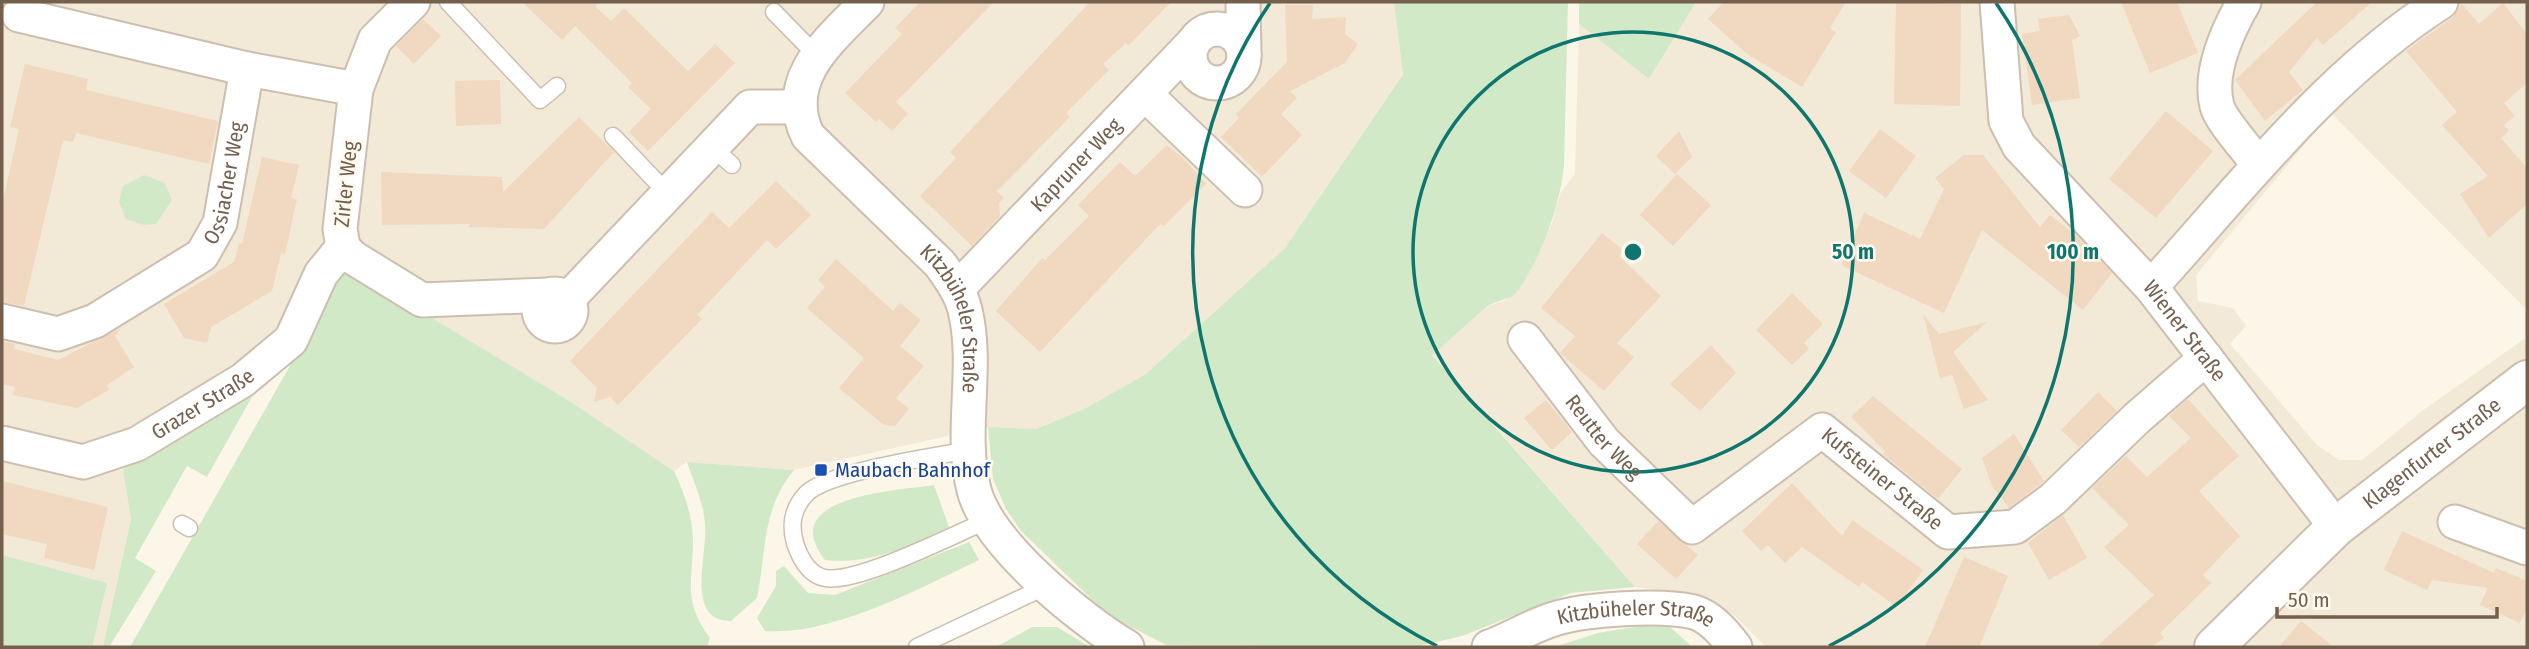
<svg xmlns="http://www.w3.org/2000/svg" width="2529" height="649" viewBox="0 0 2529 649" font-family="'Fira Sans Condensed',sans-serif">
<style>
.residential{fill:#f3e9d7}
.green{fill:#d2e9c7}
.building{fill:#f0d8c1}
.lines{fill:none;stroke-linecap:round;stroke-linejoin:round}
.service-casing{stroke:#cdbfaf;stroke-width:19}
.minor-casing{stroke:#cdbfaf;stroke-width:37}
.tertiary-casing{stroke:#cdbfaf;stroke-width:42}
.service{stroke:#fff;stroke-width:16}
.minor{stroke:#fff;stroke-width:33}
.tertiary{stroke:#fff;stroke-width:38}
.ring{fill:none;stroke:#0f766e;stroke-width:3.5}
.transit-dot{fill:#1a4fb4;stroke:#fefaef;stroke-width:2.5}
.labels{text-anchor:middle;stroke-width:5;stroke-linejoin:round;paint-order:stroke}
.street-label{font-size:21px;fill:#755f4d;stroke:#fefaef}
.transit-label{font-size:21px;fill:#164399;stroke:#fefaef;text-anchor:start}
.centre{fill:#0f766e;stroke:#fefaef;stroke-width:3.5}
.ring-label{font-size:21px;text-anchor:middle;font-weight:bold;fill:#0f766e;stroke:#fefaef;stroke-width:5;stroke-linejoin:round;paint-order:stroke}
</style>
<rect width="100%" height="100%" fill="#fcf6e9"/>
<!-- residential -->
<path class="residential" d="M2,2H1394L1403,73L1285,248L1146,374L1084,409L1036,429L988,427L794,470L687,462L674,471L568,400L364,277L304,341L127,461L123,471L131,519L103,647H2Z
M1696,2H2527V310L2331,113L2196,275L2198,301L2233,308L2246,326L2230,344L2317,445L2339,460H2362L2422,411L2527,337V647H1766L1735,616L1691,594L1635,587L1432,354L1490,305L1504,301L1520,288L1551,226L1561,192L1575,174L1579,24L1649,79Z"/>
<!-- green -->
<path class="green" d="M1394,2H1568L1564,166C1559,209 1543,251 1520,288L1513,296L1489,305L1432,355L1635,587L1571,593L1462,636L1414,647L1166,645L1108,615L1021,531L1006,509L993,479L988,427L1036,429L1084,409L1146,374L1285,248L1403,74Z
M1579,2H1696L1649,79L1579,24Z
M144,175L165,183L172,200L156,224L144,225L126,219L119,202L123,186Z
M343,273L364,277L568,400L674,471C684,492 692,515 693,539C693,582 682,600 710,638L707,647H130L304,341L329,283Z
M247,388L253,395L207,477L187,466L135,558L156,571L109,647H103L131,519L123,471L127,461Z
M687,462L794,470C761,511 767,549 757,598L731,621C684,621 708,554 705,525C704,503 694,483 687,462Z
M934,485L949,527C909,547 870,565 825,560C775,496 895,491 934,485Z
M969,542L979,560C919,589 831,636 765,631L757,618L776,586V571L784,566L808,593L835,595Z
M2,555L107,583L92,647H2Z
M1665,622L1692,647H1554L1598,633Z
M1032,627H1057L1090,647H996Z"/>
<!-- building -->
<path class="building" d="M522,2H600L595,6L611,21L624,8L688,71L715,44L735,63L648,151L629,132L651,109L628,87L632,83L575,26L562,40Z
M920,2H994L896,102L908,114L892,131L879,119L876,122L845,93L902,34L895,28Z
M1090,2H1171L1128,46L1126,43L1103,64L1109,70L1066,113L1070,117L997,191L1004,198L999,203L1000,216L972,246L920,196L956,158L950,152Z
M1724,2H1846L1830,28L1836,32L1802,87L1746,53L1708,19Z
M1896,2L1961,4L1960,106L1894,104Z
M2121,2H2177L2198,53L2150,73Z
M2317,2H2372L2323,45L2317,38L2289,72L2303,90L2265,121L2235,80Z
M2503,3L2527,34V83L2504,103L2515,116L2504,125L2509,131L2501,138L2527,168V204L2489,238L2460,194L2488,176L2442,125L2457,112L2406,51L2452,18L2462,4L2479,24Z
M1285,5H1313L1312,19L1346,17L1345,34L1358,44L1345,63L1290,91L1297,98L1281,114L1302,135L1262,177L1221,137L1239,118L1236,114L1287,62Z
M2069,15L2080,36L2072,40L2080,98L2032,105L2022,34L2040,31L2038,19Z
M423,19L441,36L414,64L396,46Z
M25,64L88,79L86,90L218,121L209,164L76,133L73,142L63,140L24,306L2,302V205L19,129L10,127Z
M500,80L501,124L456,126L455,81Z
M2166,111L2213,151L2156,218L2109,179Z
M579,117L614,152L544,229L468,227L471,224L382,225L381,172L502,177L503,192Z
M1880,129L1916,156L1886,198L1849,171Z
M1679,131L1692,157L1675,174L1656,156Z
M1167,145L1183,158L1206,184L1164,226L1160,224L1040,352L996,311L1042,258L1045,260L1089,216L1078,205L1120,162L1135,176Z
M1964,155H1983L2040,227L2050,215L2077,236L2112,273L2083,310L1982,230L1944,313L1841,265L1864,213L1920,239L1944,189L1935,178Z
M262,157L299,165L291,198L297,199L285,254L281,253L272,291L211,327L207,343L184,338L164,304L234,262L239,243L242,244Z
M1677,174L1711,205L1673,246L1640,215Z
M776,181L811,215L776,249L767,240L697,315L702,319L618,405L610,397L594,402L597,388L570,361L712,212L729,228Z
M1602,233L1623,250L1619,256L1661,296L1617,343L1634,357L1604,391L1560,353L1575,336L1541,308Z
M836,259L893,311L900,303L921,320L900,346L924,366L896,398L909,409L895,426L884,425L839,388L864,358L807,308L825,287L818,280Z
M1792,293L1823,324L1804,343L1809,349L1792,365L1756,330Z
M1923,314L1939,334L1987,322L1953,352L1988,400L1964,409L1952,375L1940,378Z
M121,328L115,336L134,367L107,385L109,390L77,408L13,395L15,387L2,384V341L15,344L14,349L58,360Z
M1711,345L1736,373L1700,411L1670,384Z
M2098,392L2117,411L2079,447L2061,430Z
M1873,396L1962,469L1938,499L1883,454L1885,451L1851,417Z
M2188,399L2239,456L2199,491L2240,536L2203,575L2211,583L2160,633L2164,638L2151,647H2096L2154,595L2104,547L2129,525L2092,488L2126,456L2147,477L2191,438L2169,416Z
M1546,400L1572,432L1552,450L1524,418Z
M2014,434L2044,481L2009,508L1992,486L1982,458Z
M2,481L108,507L94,570L44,558L47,544L2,534Z
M1792,483L1842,536L1852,520L1923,570L1897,607L1862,582L1859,587L1802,547L1785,563L1768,545L1761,551L1742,531Z
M2063,515L2087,558L2049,580L2028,543Z
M1658,521L1698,555L1676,579L1637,544Z
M2402,531L2494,573L2496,568L2527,581V608L2520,623L2480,605L2488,588L2432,580L2427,590L2384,570Z
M1964,557L2008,576L1979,647H1925Z
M2301,621L2334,647H2279Z"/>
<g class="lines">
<defs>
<path id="service" d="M448,2L540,100L557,86
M774,12L817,56
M613,136L667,193
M712,147L732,165
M970,450C936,456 827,472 806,494C792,509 790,525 795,543C800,558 809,575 825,578C857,584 953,535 986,521
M182,524L189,528
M917,647L1049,585"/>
<g id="minor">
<path d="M413,2L375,40L356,89L340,229L343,247L352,257L422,300L549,295"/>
<path id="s1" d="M867,2C831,39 780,79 808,136L940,264C950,278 961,293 965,310C979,368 959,432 974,490C988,544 1080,619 1127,647"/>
<path d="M1243,2L1244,55"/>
<path id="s2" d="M1997,2L2006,121L2019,146L2151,287L2336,527"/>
<path d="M2244,2C2228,30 2208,72 2217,106C2221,121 2248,150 2258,164"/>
<path d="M19,15L247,69L356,89"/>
<circle cx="1217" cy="56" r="27"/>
<path d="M1145,94L1245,190"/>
<path d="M2151,287C2242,187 2326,76 2441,2"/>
<path id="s3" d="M957,289L1194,42"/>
<circle cx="555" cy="310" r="16"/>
<path d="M568,299L750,107H798"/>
<path id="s4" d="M2,321L58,334L95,321L202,255L220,223L247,69"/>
<path id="s5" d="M1525,339L1604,442L1692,527L1822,430L1948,532L2015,527L2053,499L2137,418L2206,358"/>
<path id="s6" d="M2,443L83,462L137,444L243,380L291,340L321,274L343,247"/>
<path d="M2455,522L2527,548"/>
<path id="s7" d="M1489,647C1511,639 1531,626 1554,619C1585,609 1662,604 1694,612C1711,617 1725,634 1735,647"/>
</g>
<g id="tertiary">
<path id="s8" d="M2214,647L2336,527L2527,380"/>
</g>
</defs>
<!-- service casing -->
<use href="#service" class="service-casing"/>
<!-- minor casing -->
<use href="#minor" class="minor-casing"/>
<!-- tertiary casing -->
<use href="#tertiary" class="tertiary-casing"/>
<!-- service -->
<use href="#service" class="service"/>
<!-- minor -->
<use href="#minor" class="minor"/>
<!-- tertiary -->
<use href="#tertiary" class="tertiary"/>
</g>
<!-- distance rings -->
<g class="ring">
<circle cx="1633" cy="252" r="220"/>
<path d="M1437 646A440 440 0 0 1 1270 3M1996 3A440 440 0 0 1 1829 646"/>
</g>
<!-- markers -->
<rect class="transit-dot" x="814" y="463" width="14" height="14" rx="3.5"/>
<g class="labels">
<!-- street labels -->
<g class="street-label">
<text dy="7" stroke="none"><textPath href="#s3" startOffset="172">Kapruner Weg</textPath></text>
<text dy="7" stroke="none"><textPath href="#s4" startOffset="299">Ossiacher Weg</textPath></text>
<text transform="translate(346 184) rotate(-84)" y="7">Zirler Weg</text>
<text dy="7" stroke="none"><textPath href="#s1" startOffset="399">Kitzbüheler Straße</textPath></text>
<text dy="7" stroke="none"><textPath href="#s2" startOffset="396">Wiener Straße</textPath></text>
<text dy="7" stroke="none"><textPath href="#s6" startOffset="217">Grazer Straße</textPath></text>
<text dy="7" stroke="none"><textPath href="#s5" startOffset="126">Reutter Weg</textPath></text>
<text dy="7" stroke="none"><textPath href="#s8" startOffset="292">Klagenfurter Straße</textPath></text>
<text dy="7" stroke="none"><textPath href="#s5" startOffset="492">Kufsteiner Straße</textPath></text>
<text dy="7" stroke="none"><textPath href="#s7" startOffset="154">Kitzbüheler Straße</textPath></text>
</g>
<!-- transit labels -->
<g class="transit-label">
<text x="835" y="477">Maubach Bahnhof</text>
</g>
</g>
<circle cx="1633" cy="252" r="10" class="centre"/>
<g class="ring-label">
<text x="1853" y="259">50 m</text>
<text x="2073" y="259">100 m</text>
</g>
<!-- border -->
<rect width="2529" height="649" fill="none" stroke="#755f4d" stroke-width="7"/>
<!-- scale -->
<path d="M2277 607v10h220v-10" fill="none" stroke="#755f4d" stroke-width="3.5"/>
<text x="2288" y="607" font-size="21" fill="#755f4d" stroke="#fefaef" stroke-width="5" paint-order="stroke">50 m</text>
</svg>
